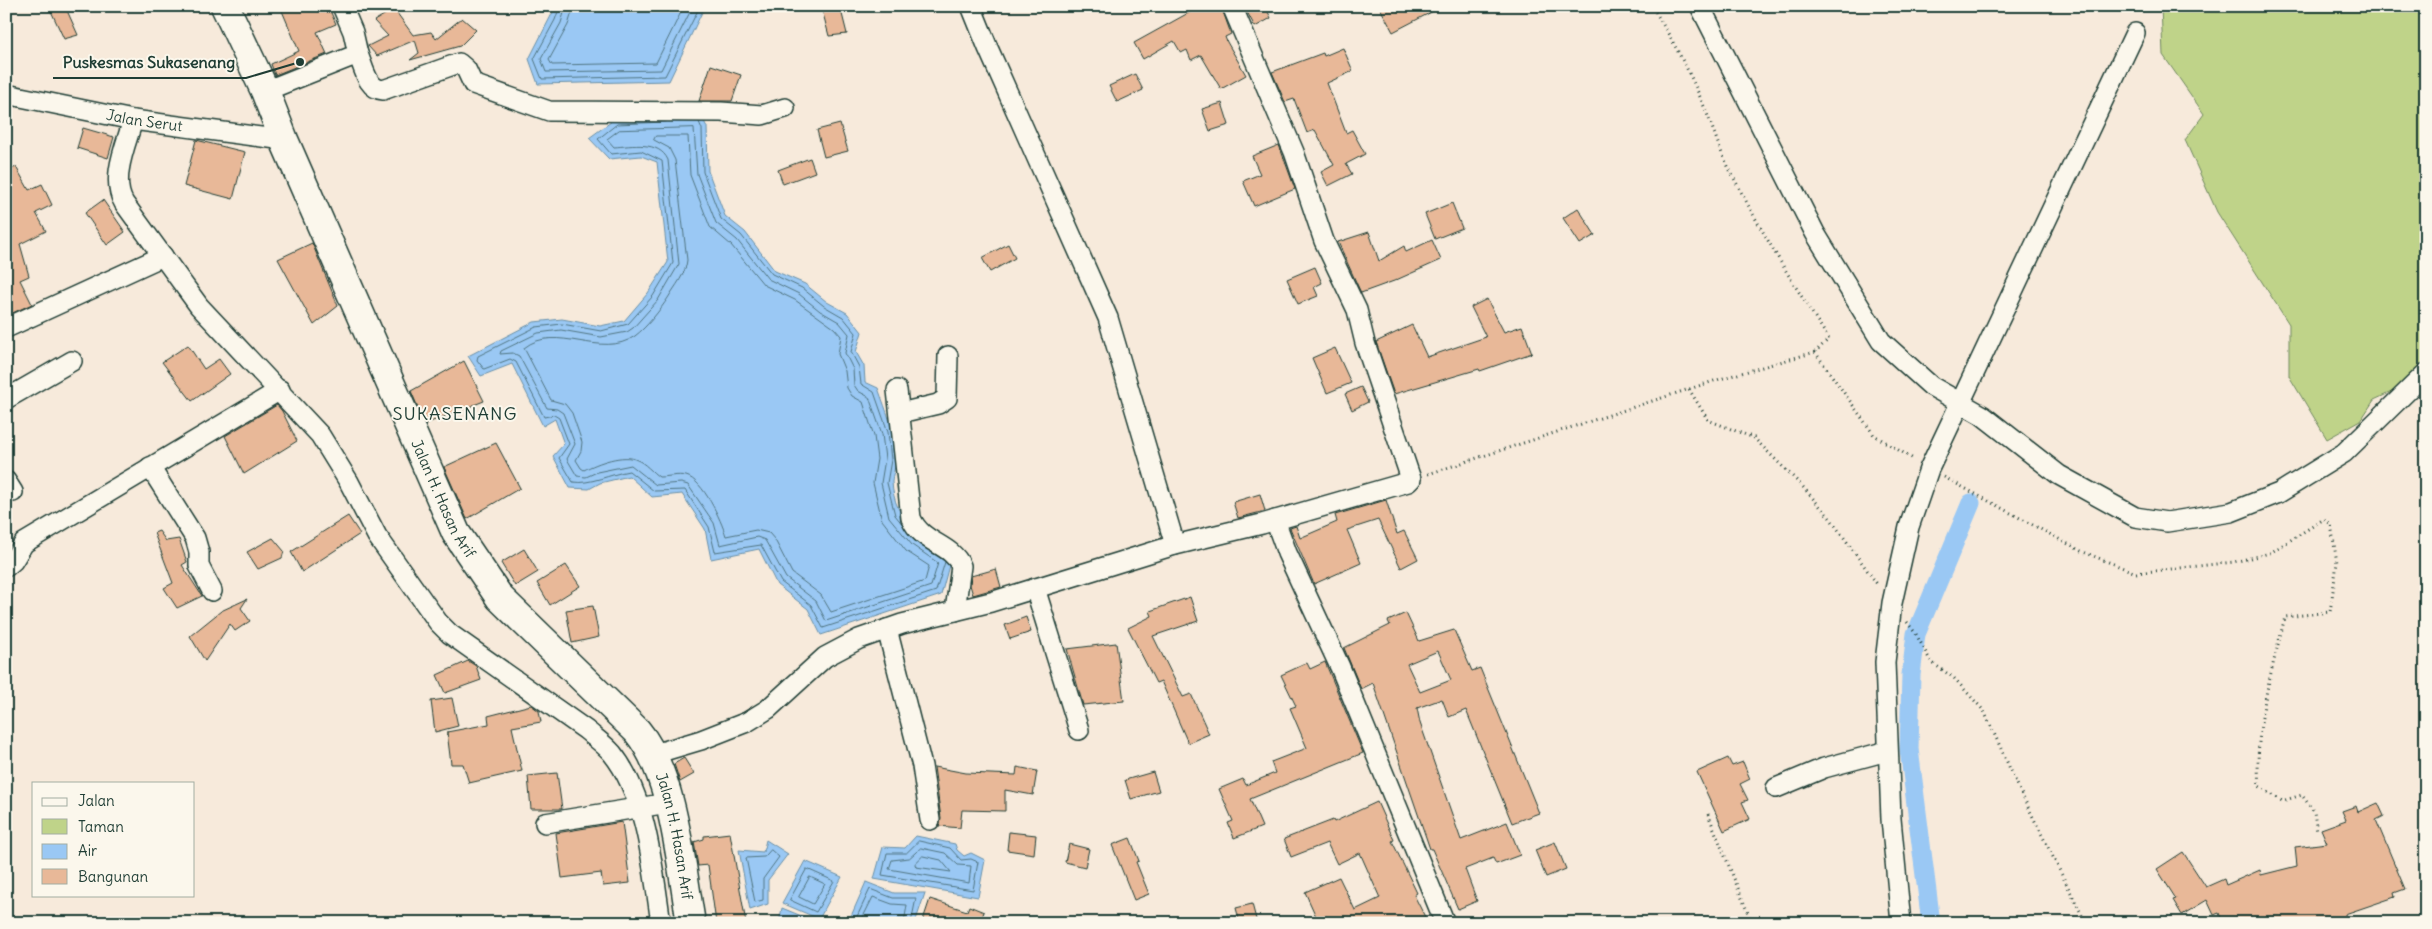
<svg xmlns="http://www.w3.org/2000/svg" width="2432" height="929" viewBox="0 0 2432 929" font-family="Delius,sans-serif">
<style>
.green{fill:#bfd389;stroke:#6f885e}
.water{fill:#9ac8f4;stroke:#6990a7}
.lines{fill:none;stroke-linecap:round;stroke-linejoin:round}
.shore{stroke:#507581;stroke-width:1}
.canal{stroke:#9ac8f4;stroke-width:19}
.building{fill:#e8b898;stroke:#1f3d34;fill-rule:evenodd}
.street-casing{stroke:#1f3d34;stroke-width:22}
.secondary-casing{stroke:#1f3d34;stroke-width:31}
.path{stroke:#1f3d34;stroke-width:3;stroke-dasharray:1 4;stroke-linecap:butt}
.street{stroke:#fbf7ec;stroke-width:19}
.secondary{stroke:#fbf7ec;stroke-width:28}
.labels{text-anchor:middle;stroke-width:4;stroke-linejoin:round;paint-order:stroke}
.street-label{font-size:15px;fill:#1f3d34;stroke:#fbf7ec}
.quarter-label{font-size:18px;letter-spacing:1px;fill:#1f3d34;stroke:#fbf7ec}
.leader{fill:none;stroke:#1f3d34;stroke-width:2}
.callout-dot{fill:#1f3d34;stroke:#fbf7ec;stroke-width:2}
.callout-label{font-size:16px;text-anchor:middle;font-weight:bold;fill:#1f3d34;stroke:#fbf7ec;stroke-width:4;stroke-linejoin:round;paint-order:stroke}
</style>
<rect width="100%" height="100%" fill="#f7eadb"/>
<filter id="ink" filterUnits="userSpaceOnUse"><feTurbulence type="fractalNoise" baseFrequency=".02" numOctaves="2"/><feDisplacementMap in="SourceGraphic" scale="10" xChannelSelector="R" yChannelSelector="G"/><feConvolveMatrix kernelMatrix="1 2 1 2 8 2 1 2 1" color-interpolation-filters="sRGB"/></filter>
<g filter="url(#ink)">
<!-- green -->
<path class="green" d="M2161,6H2426V373L2420,379L2374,400L2361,420L2327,439L2289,376V324L2217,212L2185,140L2204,114L2163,55Z"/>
<!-- water -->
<path class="water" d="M556,6H705L669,81L538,84L529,59Z
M701,116L707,127L708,171L725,216L745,232L775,271L805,284L827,302L847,313L862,332L856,352L864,366L865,382L878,388C886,411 897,435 896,459C896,467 892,475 892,482C894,521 922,539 951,558L941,595L821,635L808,609L777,585L759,549L711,559L705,529L682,494L652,497L629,476L600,483L589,489L570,488L553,456L564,444L555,419L543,426L512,364L481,376L468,356L534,322L562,319L600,326L624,321L648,293L668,262L657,162L641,156L609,159L589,138L615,119Z
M916,836L955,844L957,850L964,856L971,853L985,860L978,897L874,879L883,847L905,848Z
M766,840L788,854L768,880V904L750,910L739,850L763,852Z
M805,861L842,877L819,919L782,903Z
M866,882L894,893H925L915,923H848Z
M782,908L816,922L779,923Z"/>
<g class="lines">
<!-- shore -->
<path class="shore" d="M560,6L555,20L534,59L542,79L665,76L700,6
M566,6L561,23L541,59L546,72L661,70L693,6
M574,6L568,25L549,60L552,65L656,63L684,6
M666,122L617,124L598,139L611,154L641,151L662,161L673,263L653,296L628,324L601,331L562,324L536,327L478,356L477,360L484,369L510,359L516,362L544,417L554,415L559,418L569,444L559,458L573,482C589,485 611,474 629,471L654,491L685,490L709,527L715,552L761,545L781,582L811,605L823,628L936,591L945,562
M699,122L702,129L703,172L721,219L741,235L772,274L802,288L824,306L843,317L856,333L851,352L859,367L861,384L874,392L888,432L891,460L887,483L895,515L903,525
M694,128L697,174L716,223L737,240L768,279L799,294L820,311L839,322L849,334L845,353L853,369L854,385L858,391L869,397L882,434L885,459L881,483L889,517L912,545L938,563L931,586L826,621L816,601L786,578L765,540L757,537L720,545L714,523L688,485L681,483L656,485L631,465L597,472L586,477L577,476L567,459L575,444L563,413L557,409L547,408L519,356L513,353L500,354L501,351L538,333L561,330L601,337L627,332L633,328L658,300L679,264L668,160C659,140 631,146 614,147L607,139L619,130Z
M656,136H688L690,175L710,227L731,245L764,285L795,300L834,328L841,336L838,354L845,371L847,388L852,396L863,402L874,436L877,459L873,483L882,520L906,551L929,566L925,581L831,612L821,595L792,573L775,540L769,533L756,530L726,536C721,520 703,480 686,476C678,474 667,477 659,477C652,472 645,463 637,460C624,453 597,463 584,470L581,468L576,460L581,451L582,442L572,413L565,404L551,400L524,348C556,322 602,360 635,336C647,327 660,310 668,298C675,286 686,274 687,260L675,160L669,148L654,140Z
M919,841L950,848L961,860L971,859L978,862L973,890L882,875L887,853H906Z
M921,848L945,853L958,865L971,866L969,883L889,869L892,860L909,858Z
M771,850L779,857L763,879V900L755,902L746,858L764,857Z
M923,856L941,860L951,872L916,867L915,864Z
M807,869L834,881L816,912L790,900Z
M810,877L825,884L813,904L799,897Z
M854,923L870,889L893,898H916L911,923
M860,923L873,897L892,904L907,905L904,923"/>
<!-- canal -->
<path class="canal" d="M1931,923L1909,749L1911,675L1916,634L1971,503"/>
</g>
<!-- building -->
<path class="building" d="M65,6L78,35L64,39L51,11Z
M280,6H328L336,24L317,32L327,54L275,75L271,64L299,51Z
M821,6H840L847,34L829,36Z
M1201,6H1221L1231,34L1225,37L1227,42L1246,75L1221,89L1201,55L1191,60L1187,50L1181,53L1174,41L1143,59L1134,43Z
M1254,6H1265L1271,18L1255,27L1246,10Z
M1379,6H1443L1393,32Z
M394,9L413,35L431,32L436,39L462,18L476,30L460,46L410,60L419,53L415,40L377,56L368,46L388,36L374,21Z
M1343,48L1353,71L1327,83L1346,133L1352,130L1365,154L1346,164L1352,174L1328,186L1321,172L1334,165L1315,130L1307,133L1294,99L1285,102L1272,72L1323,53L1324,56Z
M711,65L741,75L732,101H699Z
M1135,74L1143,90L1117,102L1109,86Z
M1222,103L1229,125L1210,131L1202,109Z
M840,124L848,151L824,157L817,130Z
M83,128L114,137L108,158L77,148Z
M196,140L245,152L233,199L184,186Z
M1279,145L1295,189L1254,206L1243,181L1260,174L1252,156Z
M810,158L815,172L783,184L778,170Z
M16,167L29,190L42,184L52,205L36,213L46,231L20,244L29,276L20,280L32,304L6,316V172Z
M103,200L125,232L107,245L85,213Z
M1452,203L1462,228L1435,239L1425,214Z
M1578,208L1595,235L1580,244L1563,218Z
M1369,232L1379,261L1404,246L1406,252L1432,240L1441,260L1394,281L1361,293L1338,242Z
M312,243L338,306L314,325L278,259Z
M1008,244L1015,258L990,272L982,258Z
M1315,267L1322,283L1314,287L1318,296L1298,304L1287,279Z
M1487,299L1504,332L1522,326L1532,353L1480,371L1479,369L1394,394L1376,342L1412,325L1427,357L1486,337L1471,307Z
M188,345L204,369L219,359L230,374L192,401L162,362Z
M1335,348L1351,383L1327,393L1312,358Z
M464,361L484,401L425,424L411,391Z
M1361,387L1368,402L1352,410L1345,394Z
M277,405L282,411L297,441L244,474L225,436Z
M496,443L520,488L467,519L444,467Z
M1260,494L1265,511L1238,518L1233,502Z
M1386,500L1397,534L1404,531L1418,559L1401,568L1378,520L1347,530L1361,563L1314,584L1290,528L1296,526L1300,538L1337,522L1335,515Z
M348,516L360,534L302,572L291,552Z
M159,531L166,541L179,539L187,562L182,565L202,596L177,608L164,588L173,583L154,533Z
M273,538L284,551L282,558L258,569L247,552Z
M524,549L538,572L515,586L501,563Z
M566,565L580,586L550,605L537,583Z
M996,569L1001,587L973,595L970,585L971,576Z
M1190,597L1198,621L1153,636L1183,697L1191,694L1209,734L1188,743L1161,681L1156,683L1128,628L1152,616L1150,611Z
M247,599L241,608L250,621L235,631L230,624L205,661L190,636L221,611Z
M593,606L599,637L572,643L566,610Z
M1406,613L1419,641L1454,630L1472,671L1480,668L1539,813L1512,823L1466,710L1449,717L1442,699L1417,708L1420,723L1461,840L1507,822L1520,855L1496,864L1493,858L1465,869L1477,901L1458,909L1432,849H1430L1373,683L1361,689L1344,648L1390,625L1388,621ZM1438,651L1451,680L1420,692L1407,664Z
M1026,617L1031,632L1010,639L1005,625Z
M1116,643L1124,701L1083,705L1067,649Z
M468,661L476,666L481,680L445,693L437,675Z
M1325,662L1363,753L1250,799L1262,827L1234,838L1228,823L1233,821L1219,789L1243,779L1246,785L1275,773L1271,762L1307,748L1290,708L1296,706L1281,675L1307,663L1310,669Z
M452,698L458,726L435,732L431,701Z
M531,705L539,711L541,722L512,727L522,771L469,783L463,764H451L447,732L489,724L488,716Z
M684,758L694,774L680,782L674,764Z
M1728,758L1732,766L1743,762L1750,779L1740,784L1748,800L1742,802L1750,819L1724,831L1697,772Z
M934,767L966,773L1016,775L1017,767L1037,771L1033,795L1005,790V811L962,810L960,828L939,826L941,818Z
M1153,772L1159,791L1131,799L1125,780Z
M557,773L562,809H531L528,776Z
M1377,802L1394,840L1392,841L1417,893L1414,895L1425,917L1413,923H1319L1305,892L1339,877L1355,910L1380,898L1360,853L1337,864L1327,843L1291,857L1284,839L1333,820L1334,822Z
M2378,803L2384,816L2376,820L2405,889L2394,893L2395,897L2345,914L2346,923H2223L2219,913L2214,915L2207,900L2182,915L2173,900L2176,899L2157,869L2183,852L2206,887L2224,879L2226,885L2260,870L2261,875L2297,866L2295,847L2327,843L2321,829L2346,820L2342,811L2356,806L2358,812Z
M622,822L630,883L603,886L601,873L562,878L556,833Z
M1009,832L1036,835L1034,854L1007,850Z
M730,833L746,923H716L708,865L698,866L694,842L704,839V836Z
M1130,838L1139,861L1136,862L1149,894L1134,900L1112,845Z
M1555,842L1566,869L1546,877L1535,850Z
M1069,844L1089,849L1085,867L1065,862Z
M930,899L967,911L969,906L984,912L982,917L993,920L992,923H922Z
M1252,904L1257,923H1240L1236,908Z"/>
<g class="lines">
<defs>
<g id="street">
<path d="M342,6L353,32L358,54"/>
<path d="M971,6L988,48L1108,318L1175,545"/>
<path d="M1700,6L1815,233L1881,341L1931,386L1982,415L2059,475L2135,517L2167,522L2231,512L2279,493L2344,453L2426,373"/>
<path d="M265,91L358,54C364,68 367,89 383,90L459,63L466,69L473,84L549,111L721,112L762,115L785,108"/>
<path id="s1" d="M6,94L133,120L284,140"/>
<path d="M133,120C126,145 110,179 124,203L199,306L320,435L349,482L377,536L438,622L450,634L586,730C594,737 604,744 612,753C647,796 653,870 661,923"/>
<path d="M6,328L163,256"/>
<path d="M897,390L911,518C922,544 951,543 961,566L955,611"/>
<path d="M6,399L72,361"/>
<path d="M900,413L938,404L947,398L948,356"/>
<path d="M150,467L195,538L199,552V566L212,591"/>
<path d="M6,481L13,492"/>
<path d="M1275,520L1287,553L1340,667L1445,923"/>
<path d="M6,567L13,561L24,543L280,390"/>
<path d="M1035,588L1079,730"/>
<path d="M887,629L922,766L930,820"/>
<path d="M654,754L701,740L747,722L768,709L825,657L859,639L902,624L991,602L1175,545L1262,524L1408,482L1411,479L1365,343L1357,310L1324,241L1294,152L1232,6"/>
<path d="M1776,788L1824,768L1887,751"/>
<path d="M545,823L668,803"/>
<path d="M1901,923L1891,819L1885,662L1892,603L1909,527L1929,469L2135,33"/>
</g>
<g id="secondary">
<path id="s2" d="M225,6L265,91L284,140L456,533L500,598L637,731C674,775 681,866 691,923"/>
</g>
</defs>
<!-- street casing -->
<use href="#street" class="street-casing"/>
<!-- secondary casing -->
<use href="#secondary" class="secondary-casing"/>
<!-- path -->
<path class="path" d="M1815,352L1874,435L1915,460
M1689,389L1708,420L1754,438L1803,487L1830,518L1877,584
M1428,474L1720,379L1815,352L1829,339C1791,281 1754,220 1724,158C1716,140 1711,122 1703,104C1689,70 1671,38 1652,6
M1944,477L2081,551L2136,573L2234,562L2270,553L2324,519L2331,524L2337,563L2330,612L2285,617C2271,674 2254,727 2259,786L2282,801L2302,795L2314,812L2317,832
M1907,622L1916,634L1931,662L1954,678L1984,711L2021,793L2086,923
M1708,814L1752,923"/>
<!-- street -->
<use href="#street" class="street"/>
<!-- secondary -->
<use href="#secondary" class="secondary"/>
</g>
</g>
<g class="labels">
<!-- street labels -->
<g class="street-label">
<text dy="5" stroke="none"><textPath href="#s1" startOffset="141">Jalan Serut</textPath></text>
<text dy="5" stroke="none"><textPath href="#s2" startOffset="539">Jalan H. Hasan Arif</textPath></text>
<text dy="5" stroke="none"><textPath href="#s2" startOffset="958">Jalan H. Hasan Arif</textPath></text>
</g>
<!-- quarter labels -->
<g class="quarter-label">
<text x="455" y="420">SUKASENANG</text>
</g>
</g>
<!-- callouts -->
<path class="leader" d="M300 62L246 78H53"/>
<circle class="callout-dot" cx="300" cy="62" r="5"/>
<g class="callout-label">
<text x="149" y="68">Puskesmas Sukasenang</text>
</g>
<!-- margin -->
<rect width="2432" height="929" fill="none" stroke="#fbf7ec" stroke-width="25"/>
<rect x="12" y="12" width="2407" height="904" fill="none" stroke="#1f3d34" stroke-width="2" filter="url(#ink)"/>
<!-- legend -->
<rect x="32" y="782" width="162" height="115" fill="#fbf7ec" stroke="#a3ada2"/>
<rect x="42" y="798" width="25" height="8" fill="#fbf7ec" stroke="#a3ada2"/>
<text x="78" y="806" font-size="15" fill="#1f3d34">Jalan</text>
<rect x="42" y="819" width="25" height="15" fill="#bfd389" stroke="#a3ada2"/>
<text x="78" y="832" font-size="15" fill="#1f3d34">Taman</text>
<rect x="42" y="844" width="25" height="15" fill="#9ac8f4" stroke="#a3ada2"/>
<text x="78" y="856" font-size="15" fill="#1f3d34">Air</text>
<rect x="42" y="869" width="25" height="15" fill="#e8b898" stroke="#a3ada2"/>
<text x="78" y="882" font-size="15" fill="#1f3d34">Bangunan</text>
</svg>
